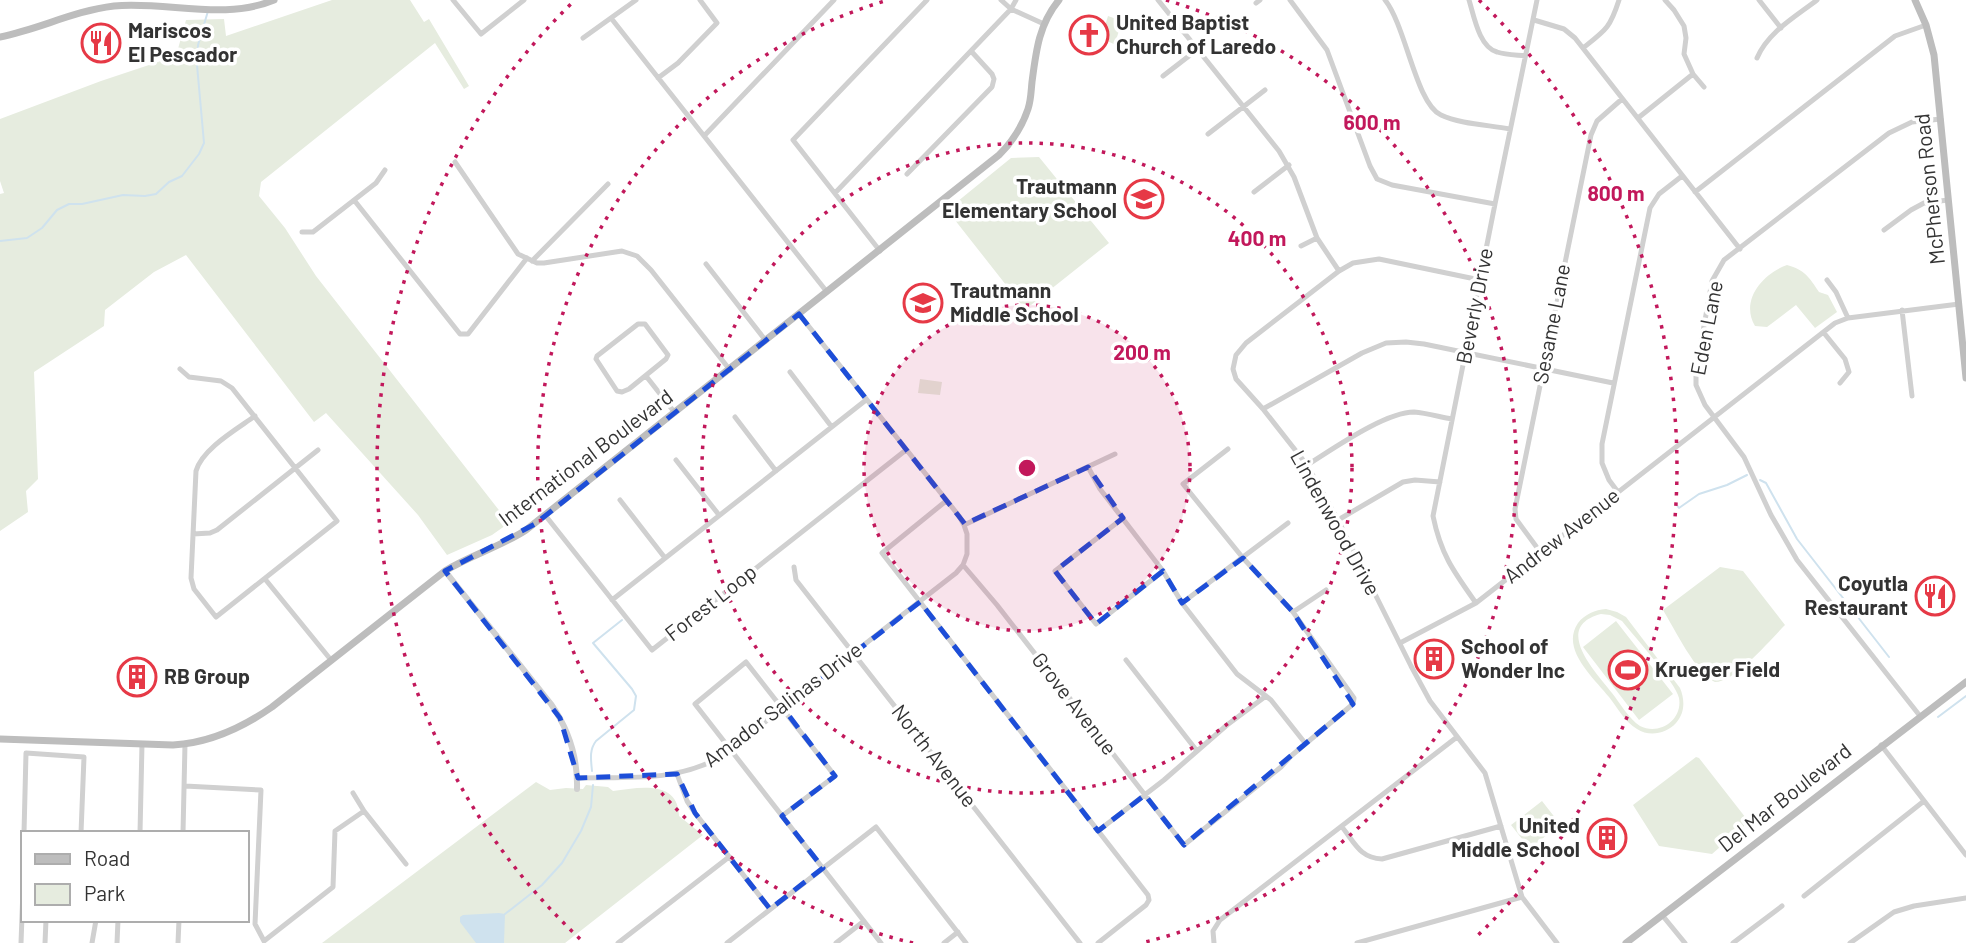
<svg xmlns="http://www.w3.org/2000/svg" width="1966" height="943" viewBox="0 0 1966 943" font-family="Barlow,sans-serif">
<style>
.green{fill:#e6ecdf;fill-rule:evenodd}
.water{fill:#cfe2ee}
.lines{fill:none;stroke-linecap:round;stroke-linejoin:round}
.stream{stroke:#cfe2ee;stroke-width:2}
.minor{stroke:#d0d0d0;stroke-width:5}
.tertiary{stroke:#d0d0d0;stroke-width:6}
.secondary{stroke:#bdbdbd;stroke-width:7}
.marked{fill:none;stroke:#1d4ed8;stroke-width:5;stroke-dasharray:14 9;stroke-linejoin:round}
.ring{fill:none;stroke:#c2185b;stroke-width:3.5;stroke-dasharray:3.5 7}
.labels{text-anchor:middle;stroke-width:7;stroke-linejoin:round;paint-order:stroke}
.poi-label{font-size:21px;font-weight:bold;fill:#333;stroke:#fff;text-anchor:start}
.street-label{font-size:21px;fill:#333;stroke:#fff}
.centre{fill:#c2185b;stroke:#fff;stroke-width:3.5}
.ring-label{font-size:21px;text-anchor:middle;font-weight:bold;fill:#c2185b;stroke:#fff;stroke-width:7;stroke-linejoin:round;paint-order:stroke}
</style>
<rect width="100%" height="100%" fill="#fff"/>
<!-- green -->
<path class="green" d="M332,0H410L424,22L429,19L469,86L464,89L435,43L261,182L259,196L285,228L316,276L509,523L492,535L447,555L418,515L326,413L314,422L186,255L154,272L105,310L104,326L34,372L38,479L26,491L28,512L0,531V194L4,193L0,181V119L101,81L176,56L186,20L224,19L226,36Z
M1108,16L1122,21L1117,37L1124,39L1123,45L1120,47L1101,38Z
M1039,157L1109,243L1031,305L1021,304L947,210L1011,158Z
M1787,265C1805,270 1809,277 1819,292L1828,295L1837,312L1815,328L1796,305L1767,327L1755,326C1740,301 1762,274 1787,265Z
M920,379L942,382L940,395L918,393Z
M1720,567L1743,571L1785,625C1771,639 1735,682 1715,682C1697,675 1674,628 1663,610Z
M1606,609L1617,612L1626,617L1680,688C1685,700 1685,713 1676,723C1666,734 1649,737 1637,729C1625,722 1617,707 1609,697C1594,678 1560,649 1578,623C1585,614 1595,610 1606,609ZM1601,614L1610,615L1622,621C1634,636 1676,683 1679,698C1683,720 1659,736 1640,726C1629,719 1620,703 1612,693C1597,673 1551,627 1601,614Z
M1616,621L1673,694L1639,720L1583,647Z
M1696,757L1699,758L1749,822L1712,854L1659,846L1633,805Z
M536,782L550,790L566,788L583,789L586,785L608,787L613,791C638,788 678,779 679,816L703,835L565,943H322Z
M1542,801L1560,824L1530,849L1511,825Z"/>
<!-- water -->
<path class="water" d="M499,913L505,914L504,943H476L460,922V917L463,915Z"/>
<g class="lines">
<!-- stream -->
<path class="stream" d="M0,241L27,238L42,228L57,210L69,204H82L123,195L145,196L156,194L169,182L182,176L199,154L204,143L197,65L198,45L208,11
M1760,480L1766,483L1797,539L1889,657
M1676,504L1679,508L1699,494L1727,485L1747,475
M1938,717L1966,696
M592,771C591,760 589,750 596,741L634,710L636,696L632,689L593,643L622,620
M505,914L542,885L562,863L581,831L591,807L593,785"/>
<!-- minor -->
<path class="minor" d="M453,0L481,34L524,0
M1001,0L1011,9L1044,24
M1158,0L1279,151L1294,177L1317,238L1339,271
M1290,0L1327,50L1370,166L1377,179L1392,185L1495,204
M1385,0C1406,26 1416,104 1441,115C1460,124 1489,125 1510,129
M1469,0C1474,16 1479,47 1497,52C1506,55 1516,55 1525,56
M1759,0L1781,28
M1256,3L1260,0
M611,18L827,292
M1534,20L1564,29L1575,38L1740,249
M583,38L636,0
M1583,48C1606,30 1610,28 1619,0
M1757,58C1768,32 1795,17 1817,0
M1693,74L1704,87
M1163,76L1198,49
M658,78L678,63L717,23L700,0
M1638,118L1693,74L1684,54L1686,38L1684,26L1674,10L1665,0
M1208,134L1265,90
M704,136L834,0
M455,162L518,254L537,263H544L622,251L637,256L651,270L730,370
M907,174L992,87L994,79L992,74L971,51
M1254,192L1289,165
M1695,192L1895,36L1926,25
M835,193L1011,9L1016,0
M354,200L460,334H468L527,258
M1884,230L1911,210L1924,203L1948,200
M302,232H313L376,183L385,170
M1301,246L1317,238
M880,251L793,140L927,0
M532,261L608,184
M706,264L766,341
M1480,280L1379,259L1353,263L1339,271L1246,343L1236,355L1233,369L1236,379L1263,409L1307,465L1338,520L1411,666L1430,701L1485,773L1522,897L1557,943
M1827,280L1836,292L1848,318
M1902,310L1912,396
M638,324H645L668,355L666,359L629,389L622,392L617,391L596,359L597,356Z
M1824,333L1845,359L1849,372L1840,383
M180,369L189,377L221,381L232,388L337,521L216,617L194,589L191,578L196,471C202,449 237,429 255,416
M790,372L831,426
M646,376L675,413
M1263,409L1362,353L1386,343L1406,342L1424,344L1613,383
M735,417L776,471
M676,460L719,515
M1307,465C1333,449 1385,412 1414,412C1427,413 1440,417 1452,419
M1088,467L1100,489L1163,571L1182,603L1237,674L1271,700L1305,743
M1618,492L1609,480L1602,463V444L1650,208L1659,194L1682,176
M620,500L665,558
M946,501L882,553L1148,895L1149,900L1146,905L1098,943
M545,515L652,650L906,450
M1123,518L1055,571L1096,624L1163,571
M1338,520L1403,482L1415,480L1440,482
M964,525L1115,454
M193,534L210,533L217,530L318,450
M1541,553L1516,519L1515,509L1591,135L1597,121L1622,99
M963,565L997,605L1184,845L1281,767L1291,756L1353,704L1354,698L1293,612L1243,558L1183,484L1228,449
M794,567L796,580L1080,943
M265,579L331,660
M612,600L866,400
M1182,603L1288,523
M1476,603C1454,572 1441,555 1433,516L1495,204L1537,0
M1293,612L1326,590
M1400,643L1476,603L1835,323L1848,318L1959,304
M1126,660L1197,751
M1920,716L1797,560L1771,515L1744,457L1705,405L1696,385V371L1712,281L1724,260L1889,133L1912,122L1941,119
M1881,745L1966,855
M677,774L687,801L695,813L770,909
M578,778C629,777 673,782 719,758L956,573L963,565L967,554V534L964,525L959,516L799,314
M185,786L261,790L255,924L264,941
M353,793L364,811L406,864
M782,816L835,776L746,662L695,704L881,943
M1342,827C1355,843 1360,858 1382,859L1501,826
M1098,831L1164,780L1227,725L1266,696
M24,833L26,753L84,757L81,833
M140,833L142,744
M183,833L185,744
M1804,896L1924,801
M1662,915L1685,943
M264,941L333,887L335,831L364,811
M21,943L23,889
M45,943L46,920
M92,943L96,920
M117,943L118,920
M178,943L179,920
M618,943L729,857
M727,943L876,827L966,943
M836,943L864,921
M944,943L958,932
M1214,943L1213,931L1220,920L1457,737
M1357,943L1522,897
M1733,943L1782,906
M1850,943L1894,912L1914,906L1966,898"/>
<!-- tertiary -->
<path class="tertiary" d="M445,571L551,704C569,730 578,757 577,789"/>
<!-- secondary -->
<path class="secondary" d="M1915,0L1926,25L1934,55L1966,378
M0,37C40,29 73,11 114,6C167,1 224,21 274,0
M0,739L173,745C210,743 242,728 272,707L445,571C471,555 500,547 526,530L999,155C1012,142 1022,127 1028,109C1031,100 1031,91 1032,82C1036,51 1039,24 1059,0
M1626,943L1966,682"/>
</g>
<!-- marked area -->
<path class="marked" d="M799,314L965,524L1088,467L1123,518L1055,571L1096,624L1163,571L1182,603L1243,558L1293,612L1353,704L1184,845L1145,795L1098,831L920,602L783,708L835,776L782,816L823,868L770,909L695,813L677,774L578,778L560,718L445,571L535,524Z"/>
<!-- distance rings -->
<circle cx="1027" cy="468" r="163" fill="#c2185b" fill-opacity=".12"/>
<g class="ring">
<circle cx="1027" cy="468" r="163"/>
<circle cx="1027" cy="468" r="325"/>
<path d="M913 943A488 488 0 0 1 888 0M1166 0A488 488 0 0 1 1141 943"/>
<path d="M580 939A650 650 0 0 1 575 0M1479 0A650 650 0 0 1 1474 939"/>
</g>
<!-- icons -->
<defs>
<symbol id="church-ring" viewBox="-11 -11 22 22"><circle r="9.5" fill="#fff" stroke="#e63946" stroke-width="1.5"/><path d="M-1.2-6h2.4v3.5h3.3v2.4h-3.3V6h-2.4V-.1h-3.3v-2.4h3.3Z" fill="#e63946"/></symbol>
<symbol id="restaurant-ring" viewBox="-11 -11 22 22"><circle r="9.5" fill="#fff" stroke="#e63946" stroke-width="1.5"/><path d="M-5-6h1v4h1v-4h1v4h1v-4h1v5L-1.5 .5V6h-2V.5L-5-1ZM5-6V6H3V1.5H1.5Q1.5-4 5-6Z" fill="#e63946"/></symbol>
<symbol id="school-ring" viewBox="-11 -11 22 22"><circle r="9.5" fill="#fff" stroke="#e63946" stroke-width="1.5"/><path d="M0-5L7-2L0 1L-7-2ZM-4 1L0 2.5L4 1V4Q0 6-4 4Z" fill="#e63946"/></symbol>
<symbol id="building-ring" viewBox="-11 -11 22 22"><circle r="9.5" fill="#fff" stroke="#e63946" stroke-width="1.5"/><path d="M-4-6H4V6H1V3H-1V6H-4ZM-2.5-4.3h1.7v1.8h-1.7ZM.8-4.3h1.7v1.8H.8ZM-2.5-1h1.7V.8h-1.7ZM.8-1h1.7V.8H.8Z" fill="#e63946"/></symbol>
<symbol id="stadium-ring" viewBox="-11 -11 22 22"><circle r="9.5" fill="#fff" stroke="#e63946" stroke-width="1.5"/><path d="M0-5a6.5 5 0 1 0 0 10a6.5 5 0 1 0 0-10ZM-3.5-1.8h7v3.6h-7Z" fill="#e63946"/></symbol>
</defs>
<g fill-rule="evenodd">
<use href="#church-ring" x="1067" y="13" width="44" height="44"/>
<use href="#restaurant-ring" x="79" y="21" width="44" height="44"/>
<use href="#school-ring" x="1122" y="177" width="44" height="44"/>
<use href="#school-ring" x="901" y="281" width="44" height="44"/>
<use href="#restaurant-ring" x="1913" y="574" width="44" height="44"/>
<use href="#building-ring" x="1412" y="637" width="44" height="44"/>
<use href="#stadium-ring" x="1606" y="648" width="44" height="44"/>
<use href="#building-ring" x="115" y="655" width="44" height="44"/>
<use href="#building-ring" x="1585" y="816" width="44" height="44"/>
</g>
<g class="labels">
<!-- poi labels -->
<g class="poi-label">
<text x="1116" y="30">United Baptist<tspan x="1116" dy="24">Church of Laredo</tspan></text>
<text x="128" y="38">Mariscos<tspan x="128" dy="24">El Pescador</tspan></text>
<text x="1117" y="194" text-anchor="end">Trautmann<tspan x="1117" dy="24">Elementary School</tspan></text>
<text x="950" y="298">Trautmann<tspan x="950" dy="24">Middle School</tspan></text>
<text x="1908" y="591" text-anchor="end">Coyutla<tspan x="1908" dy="24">Restaurant</tspan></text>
<text x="1461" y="654">School of<tspan x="1461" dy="24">Wonder Inc</tspan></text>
<text x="1655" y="677">Krueger Field</text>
<text x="164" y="684">RB Group</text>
<text x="1580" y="833" text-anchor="end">United<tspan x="1580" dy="24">Middle School</tspan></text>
</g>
<!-- street labels -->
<g class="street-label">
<text transform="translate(1930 189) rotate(-96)" y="7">McPherson Road</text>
<text transform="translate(1475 306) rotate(-79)" y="7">Beverly Drive</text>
<text transform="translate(1552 324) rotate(-79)" y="7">Sesame Lane</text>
<text transform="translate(1707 328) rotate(-79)" y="7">Eden Lane</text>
<text transform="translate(586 458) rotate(-37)" y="7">International Boulevard</text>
<text transform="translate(1335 523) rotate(61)" y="7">Lindenwood Drive</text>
<text transform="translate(1562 536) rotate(-38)" y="7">Andrew Avenue</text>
<text transform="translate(711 603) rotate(-38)" y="7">Forest Loop</text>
<text transform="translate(1074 704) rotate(52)" y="7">Grove Avenue</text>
<text transform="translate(783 705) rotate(-37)" y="7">Amador Salinas Drive</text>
<text transform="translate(934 756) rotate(52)" y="7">North Avenue</text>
<text transform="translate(1785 798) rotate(-38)" y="7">Del Mar Boulevard</text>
</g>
</g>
<circle cx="1027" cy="468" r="10" class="centre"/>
<g class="ring-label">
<text x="1372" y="130">600 m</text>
<text x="1616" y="201">800 m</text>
<text x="1257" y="246">400 m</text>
<text x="1142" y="360">200 m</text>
</g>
<!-- legend -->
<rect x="21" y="831" width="228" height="91" fill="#ffffff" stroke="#adadad" stroke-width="2"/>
<rect x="35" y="854" width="35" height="10" fill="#bdbdbd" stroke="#adadad" stroke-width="2"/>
<text x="84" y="866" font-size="21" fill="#333333">Road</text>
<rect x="35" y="884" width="35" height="21" fill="#e6ecdf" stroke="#adadad" stroke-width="2"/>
<text x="84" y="901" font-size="21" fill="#333333">Park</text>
</svg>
